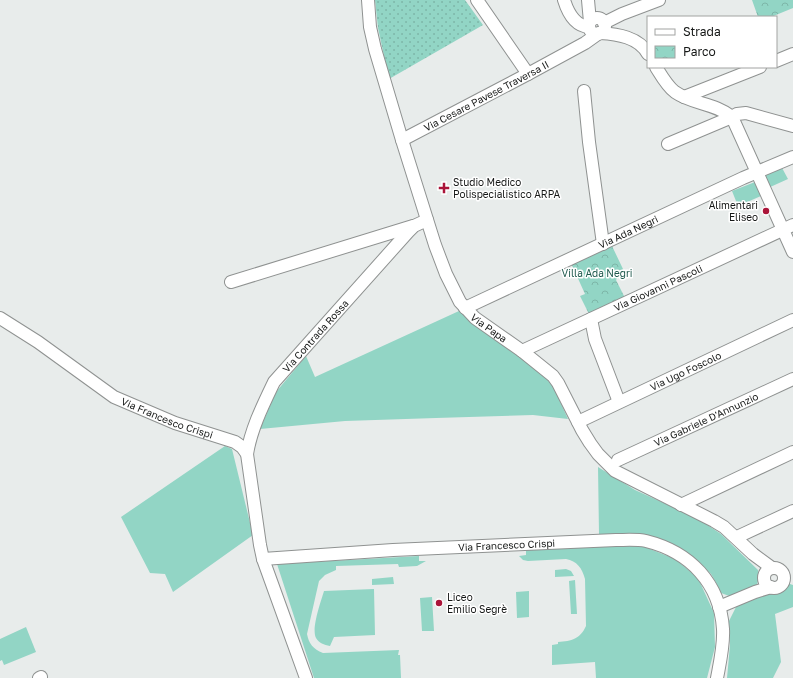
<svg xmlns="http://www.w3.org/2000/svg" width="793" height="678" viewBox="0 0 793 678" font-family="'Golos Text',sans-serif">
<style>
.grass{fill:#92d5c5}
.park{fill:url(#park-crowns)}
.garden{fill:url(#garden-dots)}
.lines{fill:none;stroke-linecap:round;stroke-linejoin:round}
.minor-casing{stroke:#8f9291;stroke-width:14}
.minor{stroke:#fff;stroke-width:12}
.poi-dot{fill:#aa1439;stroke:#fff;stroke-width:1.5}
.labels{text-anchor:middle;stroke-width:3;stroke-linejoin:round;paint-order:stroke}
.street-label{font-size:10px;fill:#161817;stroke:#fff}
.poi-label{font-size:10px;fill:#161817;stroke:#fff;text-anchor:start}
.park-label{font-size:10px;fill:#1e594d;stroke:#fff}
</style>
<defs>
<pattern id="park-crowns" width="20" height="18" patternUnits="userSpaceOnUse"><rect width="20" height="18" fill="#92d5c5"/><path d="M2 6a3 3 0 1 1 6 0M12 15a3 3 0 1 1 6 0" fill="none" stroke="#7db6a8"/></pattern>
<pattern id="garden-dots" width="8" height="8" patternUnits="userSpaceOnUse"><rect width="8" height="8" fill="#92d5c5"/><path d="M2 2h.1M6 6h.1" fill="none" stroke="#7db6a8" stroke-width="1.8" stroke-linecap="round"/></pattern>
</defs>
<rect width="100%" height="100%" fill="#e8eceb"/>
<!-- grass -->
<path class="grass" d="M781,166L788,179L768,188L762,175Z
M755,182L761,196L738,206L732,191Z
M459,311L533,364L553,386L568,419L533,415L436,418L345,421L260,429L276,392L306,356L315,377Z
M225,446L232,449L253,535L173,592L165,574L150,573L121,517Z
M598,467L635,490L697,518L721,534L758,570L759,579L755,589L732,597L721,593C718,587 715,580 711,574C707,570 701,566 697,562C665,533 640,534 599,534Z
M640,545L675,559L698,578L714,613L715,647L707,678H596L595,662L552,665V645L558,644V642C572,641 580,639 586,626L585,579C582,568 577,561 566,559L528,561L523,560L519,556L526,555V550Z
M419,556V561H426L417,566L399,567L398,564L336,566V570L325,575L319,581L307,634C309,644 313,649 323,653L399,650L398,655H400L401,678H314L277,564Z
M566,569L571,571L574,576L555,577V570Z
M393,577L394,584L372,585V579Z
M575,580L577,614H571L569,581Z
M787,583L793,585V607L775,614L781,662L773,678H727L730,645L729,621L737,605L780,588Z
M374,589L375,635L334,637L330,646C324,645 319,643 316,638C311,629 321,601 324,591Z
M529,591V617L517,618L516,592Z
M432,597L434,631H422L420,598Z
M26,627L36,652L4,665L2,660L0,661V639Z"/>
<!-- park -->
<path class="park" d="M752,0H793V8L771,17H758Z
M612,246L623,269L616,280L625,298L589,314L580,296L585,294L571,263Z"/>
<!-- garden -->
<path class="garden" d="M375,0H465L483,25L389,79L378,28Z"/>
<g class="lines">
<defs>
<g id="minor">
<path id="s1" d="M368,0L370,27L375,49L402,140L435,245L446,274L460,302L475,318L522,351L553,376L558,383L582,430L590,443L598,454L615,471L714,521L724,527L753,554L772,568"/>
<path d="M477,0L528,74"/>
<path d="M564,0C568,13 575,26 589,27"/>
<path d="M588,0L590,22"/>
<circle cx="597" cy="26" r="8"/>
<path d="M604,23L622,14L659,0"/>
<path d="M600,33C617,34 639,37 648,54"/>
<path d="M776,61L793,54"/>
<path d="M656,67C661,75 667,86 675,92C692,104 715,103 732,117L793,252"/>
<path d="M584,91L589,142L603,244"/>
<path d="M684,97L760,67"/>
<path id="s2" d="M402,140L528,74L585,43L599,33"/>
<path d="M668,144L732,117L737,114L746,113L793,126"/>
<path d="M231,282L413,226"/>
<path id="s3" d="M465,308L743,178L793,157"/>
<path id="s4" d="M0,318L38,342L114,397L175,423L235,442L242,447L247,454L260,545L263,559L306,678"/>
<path d="M591,319L595,339L619,402"/>
<path id="s5" d="M522,351L793,225"/>
<path id="s6" d="M578,422L793,320"/>
<path id="s7" d="M247,454C251,429 263,405 274,382L408,232L414,226L427,220"/>
<path id="s8" d="M618,460L793,379"/>
<path d="M681,505L793,452"/>
<path d="M737,537L793,511"/>
<path id="s9" d="M263,559L393,550L616,540C625,540 637,539 646,541C690,552 720,583 723,629C724,645 720,662 717,678"/>
<circle cx="774" cy="578" r="10"/>
<path d="M719,607L755,592L771,587"/>
<path d="M39,678L41,677"/>
</g>
</defs>
<!-- minor casing -->
<use href="#minor" class="minor-casing"/>
<!-- minor -->
<use href="#minor" class="minor"/>
</g>
<!-- markers -->
<g class="poi-dot">
<path d="M442 182h4v4h4v4h-4v4h-4v-4h-4v-4h4z"/>
<circle cx="766" cy="211" r="4"/>
<circle cx="439" cy="603" r="4"/>
</g>
<g class="labels">
<!-- street labels -->
<g class="street-label">
<text dy="4" stroke="none"><textPath href="#s2" startOffset="95">Via Cesare Pavese Traversa II</textPath></text>
<text dy="4" stroke="none"><textPath href="#s3" startOffset="180">Via Ada Negri</textPath></text>
<text dy="4" stroke="none"><textPath href="#s5" startOffset="150">Via Giovanni Pascoli</textPath></text>
<text dy="4" stroke="none"><textPath href="#s1" startOffset="356">Via Papa</textPath></text>
<text dy="4" stroke="none"><textPath href="#s7" startOffset="139">Via Contrada Rossa</textPath></text>
<text dy="4" stroke="none"><textPath href="#s6" startOffset="119">Via Ugo Foscolo</textPath></text>
<text dy="4" stroke="none"><textPath href="#s4" startOffset="196">Via Francesco Crispi</textPath></text>
<text dy="4" stroke="none"><textPath href="#s8" startOffset="97">Via Gabriele D'Annunzio</textPath></text>
<text dy="4" stroke="none"><textPath href="#s9" startOffset="244">Via Francesco Crispi</textPath></text>
</g>
<!-- poi labels -->
<g class="poi-label">
<text x="453" y="186">Studio Medico<tspan x="453" dy="12">Polispecialistico ARPA</tspan></text>
<text x="758" y="209" text-anchor="end">Alimentari<tspan x="758" dy="12">Eliseo</tspan></text>
<text x="447" y="601">Liceo<tspan x="447" dy="12">Emilio Segrè</tspan></text>
</g>
<!-- park labels -->
<g class="park-label">
<text x="597" y="277">Villa Ada Negri</text>
</g>
</g>
<!-- legend -->
<rect x="647" y="16" width="130" height="52" fill="#ffffff" stroke="#a2a3a2"/>
<rect x="655" y="29" width="20" height="6" fill="#ffffff" stroke="#a2a3a2"/>
<text x="683" y="36" font-size="12" fill="#161817">Strada</text>
<rect x="655" y="46" width="20" height="12" fill="url(#park-crowns)" stroke="#a2a3a2"/>
<text x="683" y="56" font-size="12" fill="#161817">Parco</text>
</svg>
